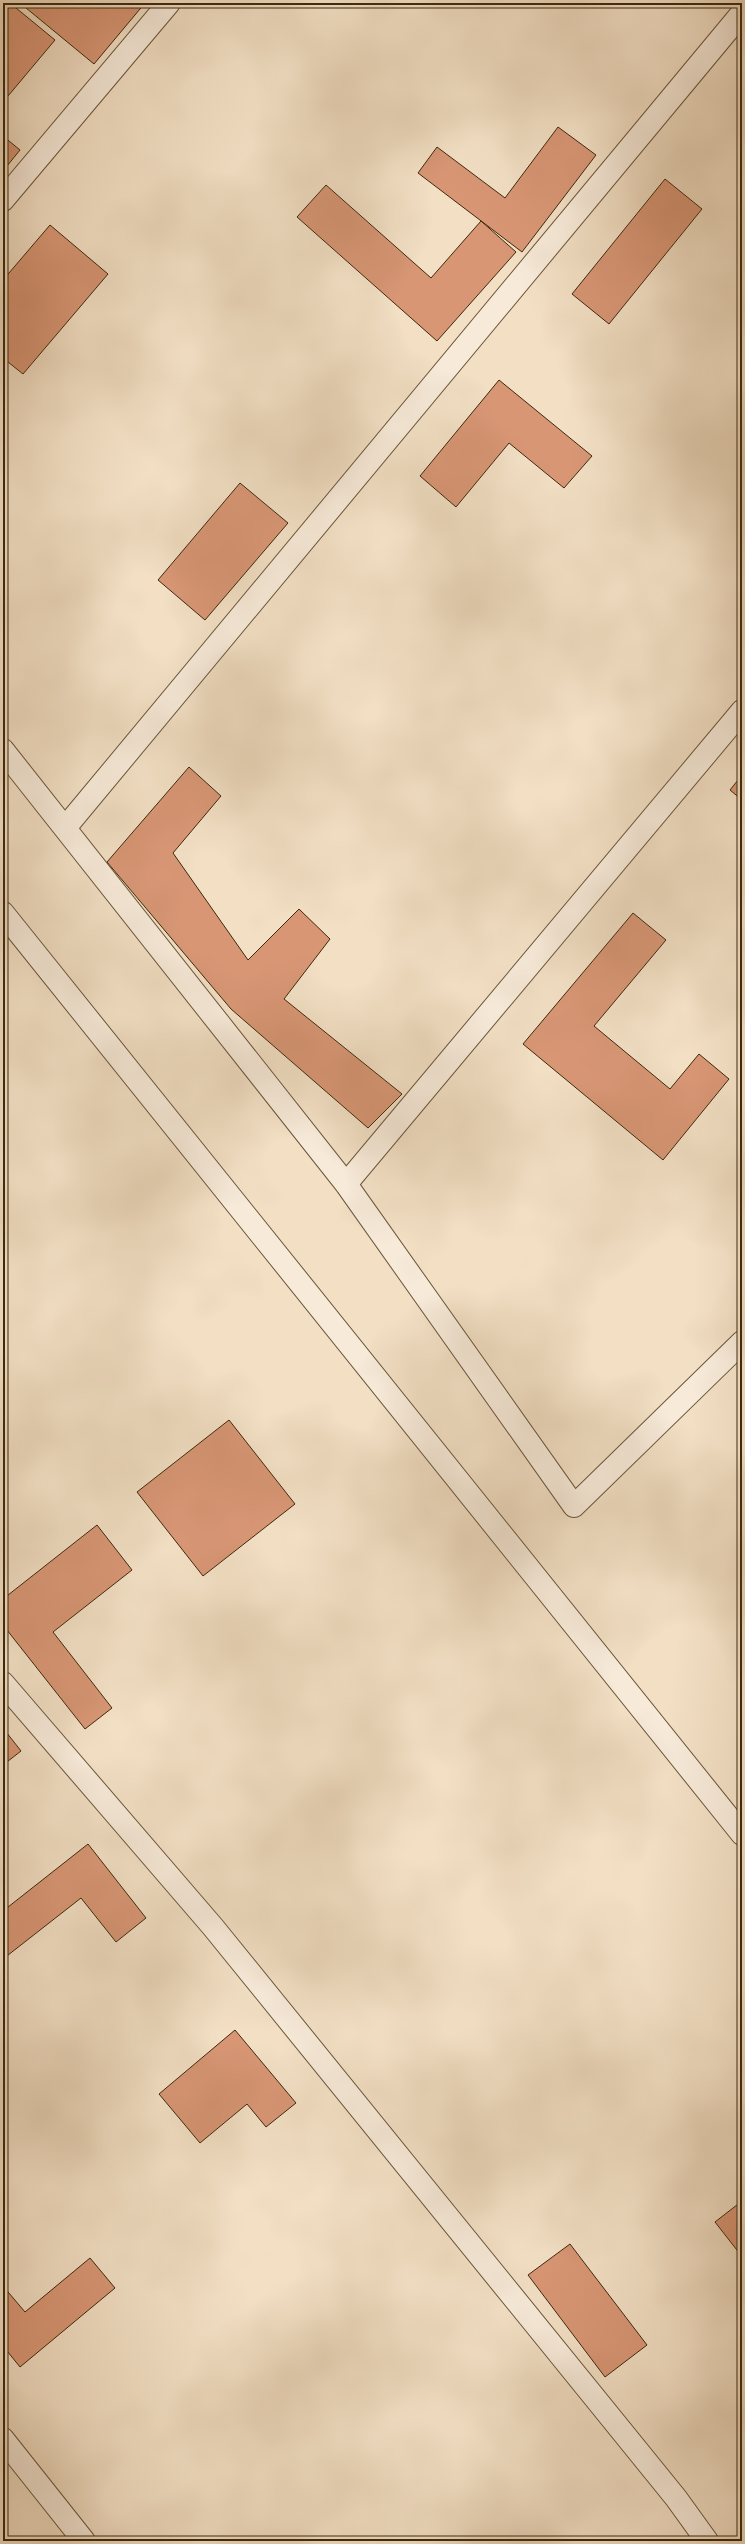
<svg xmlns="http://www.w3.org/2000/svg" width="745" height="2544" viewBox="0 0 745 2544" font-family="'Old Standard TT',serif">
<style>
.building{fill:#d89675;stroke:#3d290c}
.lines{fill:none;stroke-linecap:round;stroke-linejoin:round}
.minor-casing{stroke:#6a563a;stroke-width:24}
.minor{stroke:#f7ead9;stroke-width:22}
</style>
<rect width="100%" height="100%" fill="#f2dfc4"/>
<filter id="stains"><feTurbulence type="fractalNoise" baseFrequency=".005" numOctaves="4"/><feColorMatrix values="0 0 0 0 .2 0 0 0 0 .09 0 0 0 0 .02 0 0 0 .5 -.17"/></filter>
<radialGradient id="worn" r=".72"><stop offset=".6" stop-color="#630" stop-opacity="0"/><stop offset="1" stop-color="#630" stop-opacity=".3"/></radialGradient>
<!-- building -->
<path class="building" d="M3,3H10L55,40L3,102Z
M20,3H145L94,64Z
M558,127L596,155L522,252L418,173L437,147L505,198Z
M3,136L20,150L3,171Z
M665,179L702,209L609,324L572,294Z
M326,185L431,278L481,221L516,252L437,341L297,217Z
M50,225L108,274L23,374L3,358V280Z
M499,380L592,456L564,488L509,443L456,507L420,476Z
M240,483L288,523L205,620L158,580Z
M189,767L221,796L173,853L248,960L299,909L330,939L284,999L402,1094L368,1128L231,1009L107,862Z
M742,775V800L730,790Z
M633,913L666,940L594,1026L670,1089L699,1054L729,1079L663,1160L523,1044Z
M229,1420L295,1504L203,1576L137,1492Z
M97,1525L132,1570L53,1632L112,1708L85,1729L3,1625V1599Z
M3,1728L21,1751L3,1765Z
M88,1844L146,1918L116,1942L81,1898L3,1959V1911Z
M235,2030L296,2103L266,2127L247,2104L200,2143L159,2094Z
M742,2201V2253L740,2254L715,2222Z
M570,2244L647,2345L605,2377L528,2275Z
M90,2258L115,2288L20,2367L3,2346V2286L25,2312Z"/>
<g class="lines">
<defs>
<path id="minor" d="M3,200L169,3
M3,750L346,1184L574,1506L742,1342
M65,828L742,13
M3,913L742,1834
M346,1184L742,711
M3,1683L213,1927L676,2498L707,2541
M3,2439L84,2541"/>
</defs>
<!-- minor casing -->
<use href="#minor" class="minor-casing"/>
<!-- minor -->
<use href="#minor" class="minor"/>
</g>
<!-- margin -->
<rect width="745" height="2544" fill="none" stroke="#f2dfc4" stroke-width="16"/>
<rect x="4" y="4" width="737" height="2536" fill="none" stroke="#3d290c" stroke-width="2"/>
<rect x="8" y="8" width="729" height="2528" fill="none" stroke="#3d290c"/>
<rect width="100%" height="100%" filter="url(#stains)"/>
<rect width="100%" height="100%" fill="url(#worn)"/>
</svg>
